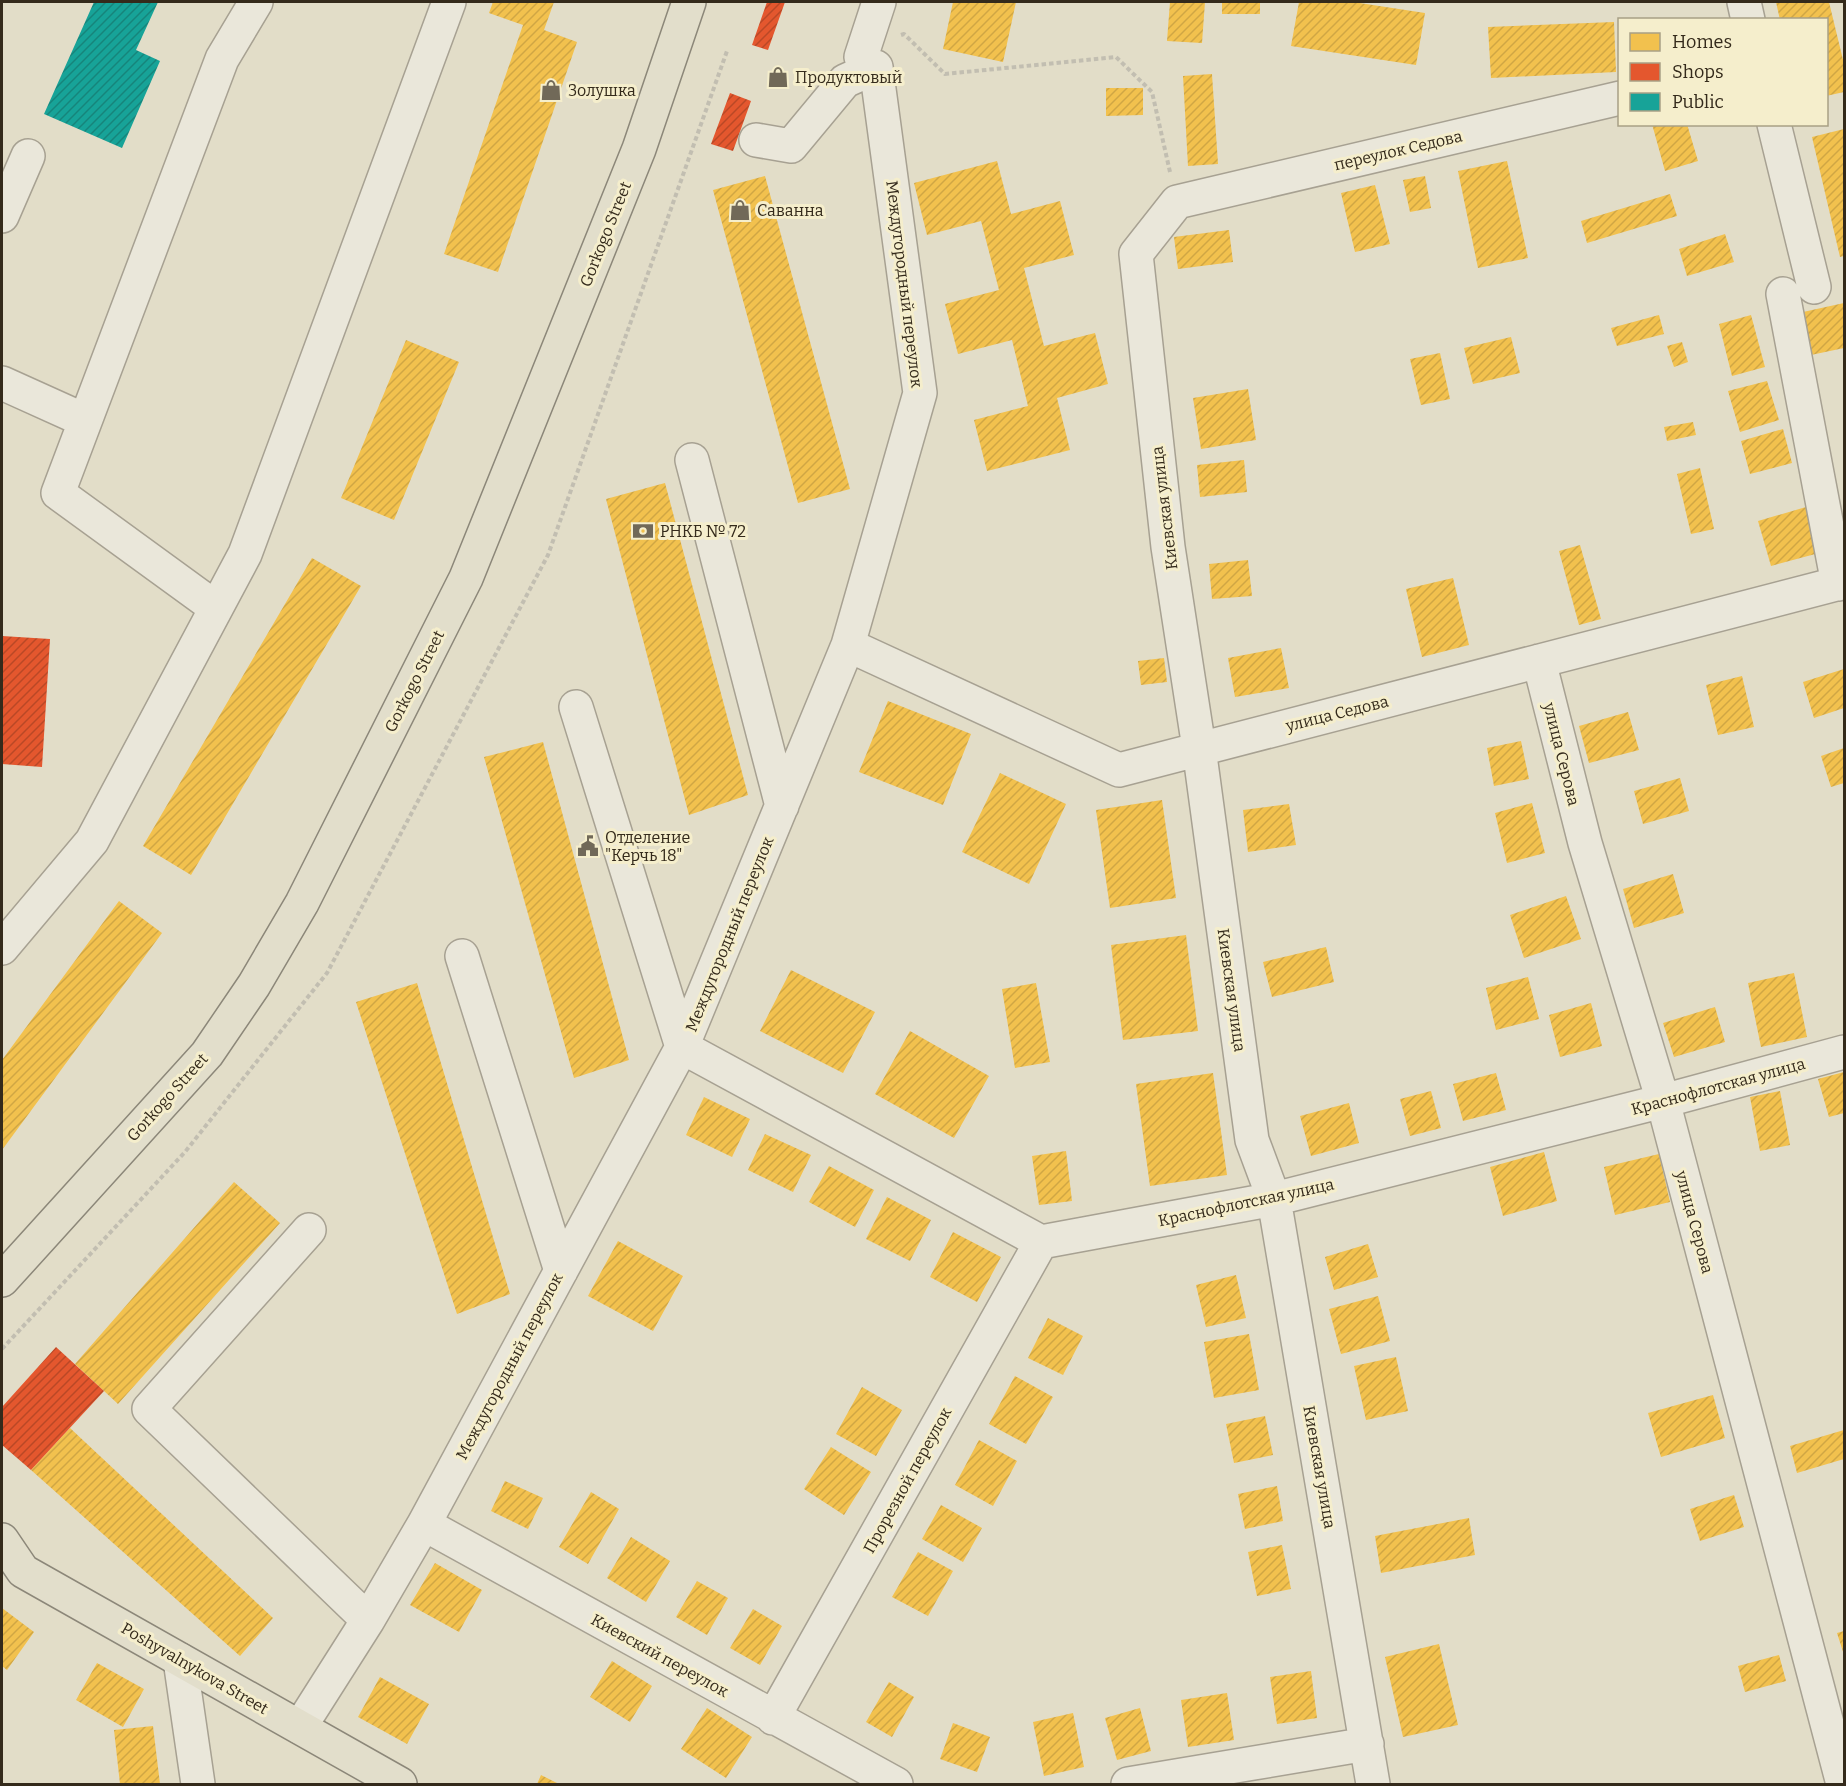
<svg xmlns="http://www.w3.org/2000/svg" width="1846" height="1786" viewBox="0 0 1846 1786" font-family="Bitter,serif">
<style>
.homes{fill:url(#homes-hatch)}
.shops{fill:url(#shops-hatch)}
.public{fill:url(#public-hatch)}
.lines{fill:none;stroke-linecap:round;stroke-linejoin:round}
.minor-casing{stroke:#a7a192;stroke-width:36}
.major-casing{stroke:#8c8779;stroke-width:36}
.path{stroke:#c2beb1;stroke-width:4;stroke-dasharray:4.5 3;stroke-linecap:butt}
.minor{stroke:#eae7da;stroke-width:33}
.major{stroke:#e2decb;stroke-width:33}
.labels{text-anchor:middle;stroke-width:6;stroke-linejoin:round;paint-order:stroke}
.poi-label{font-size:16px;fill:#342a1b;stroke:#f5eecc;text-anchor:start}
.street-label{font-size:16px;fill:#342a1b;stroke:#f5eecc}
</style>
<defs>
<pattern id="homes-hatch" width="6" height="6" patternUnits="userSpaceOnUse" patternTransform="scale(1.5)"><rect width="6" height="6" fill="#f2c14e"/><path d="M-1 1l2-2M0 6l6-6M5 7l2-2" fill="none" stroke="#d0a644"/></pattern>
<pattern id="shops-hatch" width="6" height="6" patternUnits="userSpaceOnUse" patternTransform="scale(1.5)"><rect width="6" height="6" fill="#e4572e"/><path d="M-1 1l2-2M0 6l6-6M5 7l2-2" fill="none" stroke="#ba4826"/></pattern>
<pattern id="public-hatch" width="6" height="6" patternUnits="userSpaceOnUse" patternTransform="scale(1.5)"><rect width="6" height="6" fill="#17a398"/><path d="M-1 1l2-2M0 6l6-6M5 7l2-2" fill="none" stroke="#16857b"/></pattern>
</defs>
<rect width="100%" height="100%" fill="#e2ddc8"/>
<!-- homes -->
<path class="homes" d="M493,2H554L544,30L577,42L498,272L444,254L523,25L489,13Z
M953,2H1016L1003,62L943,49Z
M1170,2H1205L1202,43L1167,41Z
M1222,2H1260V14H1222Z
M1299,2H1353L1425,13L1416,65L1291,46Z
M1776,2H1829L1844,64V92L1826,96V20H1780Z
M1614,22L1616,72L1491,78L1488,27Z
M1212,74L1218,164L1188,166L1183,76Z
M1106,88H1143V115L1106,116Z
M1652,124H1687L1698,161L1665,171Z
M1844,129V256L1840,257L1812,137Z
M997,161L1011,214L1060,201L1074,255L1024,268L1044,346L1095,333L1108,384L1057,398L1070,450L987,471L974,420L1028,406L1012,340L958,354L945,304L999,290L981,221L927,235L914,183Z
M1507,161L1528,258L1478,268L1458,171Z
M765,176L850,489L798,503L713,190Z
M1425,176L1431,208L1410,212L1403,180Z
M1375,185L1390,244L1355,252L1341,193Z
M1670,194L1677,216L1587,243L1581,221Z
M1229,230L1233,262L1178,269L1174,237Z
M1725,234L1734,262L1687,276L1679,249Z
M1844,303V348L1811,355L1803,312Z
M1659,315L1664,334L1617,346L1611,328Z
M1751,315L1765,367L1732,376L1719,324Z
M1511,337L1520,373L1473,384L1464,348Z
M406,340L459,362L394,520L341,498Z
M1682,342L1688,362L1674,367L1667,346Z
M1440,353L1450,399L1421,405L1410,359Z
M1767,381L1779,420L1740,432L1728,391Z
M1248,389L1256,440L1201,449L1193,398Z
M1693,422L1696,435L1667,441L1664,427Z
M1783,429L1792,463L1750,474L1741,441Z
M1244,460L1247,492L1200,497L1197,465Z
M1700,468L1714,529L1691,534L1677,474Z
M665,483L748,795L689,815L606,499Z
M1806,507L1819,553L1771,566L1758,521Z
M1580,545L1601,619L1579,625L1559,551Z
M312,558L361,586L191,875L143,846Z
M1248,560L1252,596L1212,599L1209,564Z
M1453,578L1469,645L1422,657L1406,589Z
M1281,648L1289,688L1235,697L1228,658Z
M1164,658L1167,682L1141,685L1138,661Z
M1844,669V708L1814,718L1803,682Z
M1742,676L1754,727L1718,735L1706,685Z
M888,701L971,734L943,805L859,772Z
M1628,712L1639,750L1589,763L1579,726Z
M1521,741L1529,779L1494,786L1487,748Z
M543,742L629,1060L574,1078L484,757Z
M1844,748V783L1831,787L1821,756Z
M1000,773L1066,804L1029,884L962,852Z
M1680,778L1689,811L1643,824L1634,791Z
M1162,800L1176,898L1110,908L1096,810Z
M1532,803L1545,853L1507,863L1495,813Z
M1289,804L1296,845L1248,852L1243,810Z
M1673,874L1684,913L1634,928L1623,889Z
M1566,896L1581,939L1524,958L1510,915Z
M119,901L162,933L2,1150V1060Z
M1186,935L1198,1031L1123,1040L1111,945Z
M1326,947L1334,982L1272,997L1263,962Z
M791,970L875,1012L843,1073L760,1031Z
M1794,973L1807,1037L1761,1047L1748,983Z
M1528,977L1539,1019L1496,1030L1486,988Z
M417,983L510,1294L457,1314L356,1002Z
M1036,983L1050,1062L1015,1068L1002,989Z
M1591,1003L1602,1046L1560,1057L1549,1015Z
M1715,1007L1725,1042L1674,1057L1663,1023Z
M910,1031L989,1076L954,1138L875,1094Z
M1844,1072V1113L1829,1117L1818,1079Z
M1213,1073L1227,1175L1150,1186L1136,1084Z
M1496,1073L1506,1110L1463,1121L1453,1084Z
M1431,1091L1441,1128L1410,1136L1400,1099Z
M1780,1091L1790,1145L1760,1151L1750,1097Z
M704,1097L750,1119L732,1157L686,1135Z
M1349,1103L1359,1143L1311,1156L1300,1116Z
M765,1134L811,1155L793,1192L748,1170Z
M1066,1151L1072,1201L1039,1205L1032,1156Z
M1544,1152L1557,1201L1503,1216L1490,1167Z
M1659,1154L1670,1202L1615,1215L1604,1167Z
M829,1166L874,1190L855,1227L809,1202Z
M234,1182L280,1223L118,1404L75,1364Z
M887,1197L931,1220L910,1261L866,1239Z
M953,1232L1001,1257L977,1302L930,1277Z
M618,1241L683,1276L653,1331L588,1296Z
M1368,1244L1378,1277L1334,1290L1325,1257Z
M1236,1275L1246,1318L1206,1327L1196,1285Z
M1378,1296L1390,1341L1341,1354L1329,1309Z
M1048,1318L1083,1336L1063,1375L1028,1358Z
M1249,1334L1259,1390L1214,1398L1204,1342Z
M1396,1357L1408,1411L1366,1420L1354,1366Z
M1015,1376L1053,1397L1026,1444L989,1424Z
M862,1387L902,1410L876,1456L836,1434Z
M1713,1395L1725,1438L1661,1457L1648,1413Z
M1265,1416L1273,1455L1234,1463L1226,1424Z
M70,1428L273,1618L240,1656L31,1470Z
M1844,1430V1459L1797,1473L1790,1446Z
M979,1440L1017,1461L993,1506L955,1485Z
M831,1447L871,1472L844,1515L804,1489Z
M505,1481L543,1498L528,1529L491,1511Z
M1277,1486L1283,1521L1245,1529L1238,1494Z
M591,1492L619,1509L588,1564L559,1547Z
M1734,1495L1744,1527L1700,1541L1690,1509Z
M941,1505L982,1528L963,1562L922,1539Z
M1469,1518L1475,1555L1381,1573L1375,1536Z
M631,1537L670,1561L646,1602L607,1578Z
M1282,1545L1291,1589L1257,1596L1248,1552Z
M918,1552L953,1571L928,1616L892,1597Z
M435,1563L482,1590L459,1632L410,1605Z
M697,1581L728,1598L707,1635L676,1617Z
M2,1608L34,1632L7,1670L2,1666Z
M753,1609L782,1626L760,1665L730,1648Z
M1844,1631V1655L1837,1633Z
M1439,1644L1458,1725L1403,1737L1385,1657Z
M1779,1655L1786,1681L1745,1692L1738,1666Z
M612,1661L652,1686L630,1722L590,1697Z
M97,1663L144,1689L123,1727L76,1700Z
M1311,1671L1317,1718L1277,1724L1270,1677Z
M380,1677L429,1704L407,1744L358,1717Z
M889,1682L914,1697L892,1737L866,1722Z
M1227,1693L1234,1740L1188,1747L1181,1700Z
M707,1708L752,1737L726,1778L681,1749Z
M1140,1708L1151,1751L1117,1760L1105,1718Z
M1073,1713L1084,1767L1044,1776L1033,1722Z
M953,1723L990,1737L977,1772L940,1759Z
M153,1726L160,1784H120L114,1730Z
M541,1775L559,1784H537Z"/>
<!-- shops -->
<path class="shops" d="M767,2H785L768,50L752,45Z
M730,93L751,101L733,151L711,144Z
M2,636L50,639L42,767L2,764Z
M56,1347L104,1391L31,1470L2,1445V1407Z"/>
<!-- public -->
<path class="public" d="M94,2H158L136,50L160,61L122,148L44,114Z"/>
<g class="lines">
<defs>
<path id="minor" d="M1744,2L1748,20
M861,57L879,2
M1774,124L1814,287
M2,216L28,156
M1783,294L1838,584
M2,383L84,420
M692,460L782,806
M216,608L58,493L222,59L256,2
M848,645L1119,770L1844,582
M1539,661L1585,843L1663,1101L1843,1784
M576,707L682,1047L1041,1242L1274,1199L1663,1101L1844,1052
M2,948L92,841L245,554L449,2
M462,956L561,1271
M309,1230L149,1409L368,1620
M424,1524L896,1784
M180,1660L198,1784
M773,1718L1041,1242
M300,1727L368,1620L424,1524L682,1047L848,645L920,393L876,67L845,81L791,146L756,140
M1128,1784L1367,1744
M1373,1784L1274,1199L1252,1140L1199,748L1168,547L1136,254L1177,202L1620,98"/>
<path id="major" d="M2,1280L207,1054L254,985L302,903L466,578L639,149L689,2
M2,1540L23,1571L400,1784"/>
</defs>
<!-- minor casing -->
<use href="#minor" class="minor-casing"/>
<!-- major casing -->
<use href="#major" class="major-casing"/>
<!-- path -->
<path class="path" d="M901,35L904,34L945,74L1116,57L1152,92L1170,172
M2,1349L185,1152L327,973L548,555L727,51"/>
<!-- minor -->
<use href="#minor" class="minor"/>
<!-- major -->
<use href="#major" class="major"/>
</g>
<!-- icons -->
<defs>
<symbol id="shop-bare" viewBox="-9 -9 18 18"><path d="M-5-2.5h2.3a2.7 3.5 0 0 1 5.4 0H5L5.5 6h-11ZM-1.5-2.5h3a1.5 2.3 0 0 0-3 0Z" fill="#716958" stroke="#f5eecc" stroke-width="2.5" paint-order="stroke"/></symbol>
<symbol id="bank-bare" viewBox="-9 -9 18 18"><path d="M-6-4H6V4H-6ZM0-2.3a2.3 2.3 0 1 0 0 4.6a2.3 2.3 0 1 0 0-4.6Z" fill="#716958" stroke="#f5eecc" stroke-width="2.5" paint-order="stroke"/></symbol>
<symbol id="civic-bare" viewBox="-9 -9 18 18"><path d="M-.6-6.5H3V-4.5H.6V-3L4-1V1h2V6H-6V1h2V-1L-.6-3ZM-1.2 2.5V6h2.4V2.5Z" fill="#716958" stroke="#f5eecc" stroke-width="2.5" paint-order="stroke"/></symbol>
</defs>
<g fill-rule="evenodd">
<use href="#shop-bare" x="763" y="62" width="30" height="30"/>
<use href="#shop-bare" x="536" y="75" width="30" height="30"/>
<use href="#shop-bare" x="725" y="195" width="30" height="30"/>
<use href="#bank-bare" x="628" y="516" width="30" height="30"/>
<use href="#civic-bare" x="573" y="831" width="30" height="30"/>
</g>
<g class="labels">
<!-- poi labels -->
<g class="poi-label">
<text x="795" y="83">Продуктовый</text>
<text x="568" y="96">Золушка</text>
<text x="757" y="216">Саванна</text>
<text x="660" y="537">РНКБ № 72</text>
<text x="605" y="843">Отделение<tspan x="605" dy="18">"Керчь 18"</tspan></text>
</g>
<!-- street labels -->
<g class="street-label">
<text transform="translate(1398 150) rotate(-13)" y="6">переулок Седова</text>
<text transform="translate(605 234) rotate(-68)" y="6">Gorkogo Street</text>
<text transform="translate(905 284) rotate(83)" y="6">Междугородный переулок</text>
<text transform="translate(1164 508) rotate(-97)" y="6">Киевская улица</text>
<text transform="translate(414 681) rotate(-63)" y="6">Gorkogo Street</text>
<text transform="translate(1337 713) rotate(-14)" y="6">улица Седова</text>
<text transform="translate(1562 754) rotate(76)" y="6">улица Серова</text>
<text transform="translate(729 934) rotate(-68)" y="6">Междугородный переулок</text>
<text transform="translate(1232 990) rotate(82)" y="6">Киевская улица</text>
<text transform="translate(1718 1086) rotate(-15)" y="6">Краснофлотская улица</text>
<text transform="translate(167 1097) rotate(-48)" y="6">Gorkogo Street</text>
<text transform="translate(1246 1202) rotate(-12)" y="6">Краснофлотская улица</text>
<text transform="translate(1695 1222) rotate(75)" y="6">улица Серова</text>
<text transform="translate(509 1366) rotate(-62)" y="6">Междугородный переулок</text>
<text transform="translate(1320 1467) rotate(80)" y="6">Киевская улица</text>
<text transform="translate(907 1480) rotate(-61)" y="6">Прорезной переулок</text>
<text transform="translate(660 1655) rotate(29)" y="6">Киевский переулок</text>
<text transform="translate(195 1668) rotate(30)" y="6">Poshyvalnykova Street</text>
</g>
</g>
<!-- border -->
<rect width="1846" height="1786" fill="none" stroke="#342a1b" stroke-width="6"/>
<!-- legend -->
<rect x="1618" y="18" width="210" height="108" fill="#f5eecc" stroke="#a8a085" stroke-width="1.5"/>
<rect x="1630" y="33" width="30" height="18" fill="#f2c14e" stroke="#a8a085" stroke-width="1.5"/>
<text x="1672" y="48" font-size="18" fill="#342a1b">Homes</text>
<rect x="1630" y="63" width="30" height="18" fill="#e4572e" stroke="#a8a085" stroke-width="1.5"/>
<text x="1672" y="78" font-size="18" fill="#342a1b">Shops</text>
<rect x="1630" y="93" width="30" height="18" fill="#17a398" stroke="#a8a085" stroke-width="1.5"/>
<text x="1672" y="108" font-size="18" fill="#342a1b">Public</text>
</svg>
